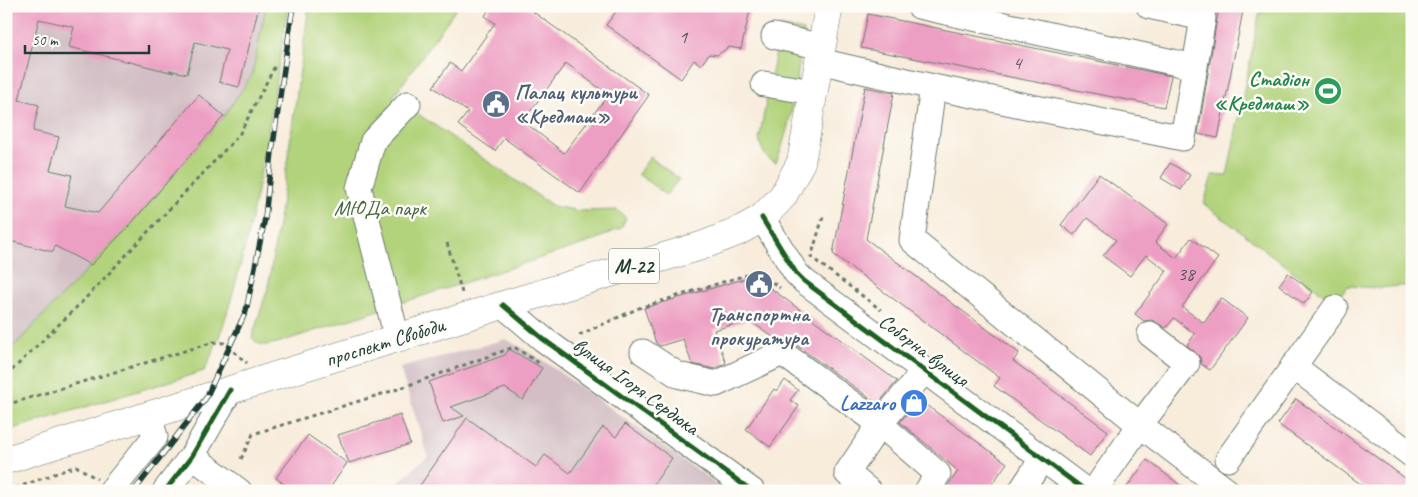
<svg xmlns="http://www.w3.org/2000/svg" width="1418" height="497" viewBox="0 0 1418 497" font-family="Caveat,sans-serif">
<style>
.industrial{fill:#d2bec4}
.green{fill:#b2d37b;stroke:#688858}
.building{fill:#ed9fc3;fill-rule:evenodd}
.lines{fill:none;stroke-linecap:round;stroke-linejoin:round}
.minor-casing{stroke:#6b7a6e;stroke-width:27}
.highway-casing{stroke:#6b7a6e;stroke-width:29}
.path{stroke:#6b7a6e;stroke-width:3;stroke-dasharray:4 4;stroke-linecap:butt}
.minor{stroke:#fff;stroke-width:25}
.highway{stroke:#fff;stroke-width:28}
.rail-casing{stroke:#1f3d34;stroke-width:5.5}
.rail{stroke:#fdfcf7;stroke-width:4;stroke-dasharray:11;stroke-linecap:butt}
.cycleway-casing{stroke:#fdfcf7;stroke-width:8}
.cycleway{stroke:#1b5e20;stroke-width:5}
.labels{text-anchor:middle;stroke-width:5;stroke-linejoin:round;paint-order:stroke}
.number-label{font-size:19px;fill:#525658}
.shield{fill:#fdfcf7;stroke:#62766e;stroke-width:1}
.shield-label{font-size:20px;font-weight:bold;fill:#1f3d34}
.leisure-label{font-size:21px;font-weight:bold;fill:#27864d;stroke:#fdfcf7;text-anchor:end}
.service-label{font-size:21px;font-weight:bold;fill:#4e5e75;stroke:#fdfcf7;text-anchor:start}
.park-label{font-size:21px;fill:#446246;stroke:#fdfcf7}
.street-label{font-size:21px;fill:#1f3d34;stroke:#fdfcf7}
.shop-label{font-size:21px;font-weight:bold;fill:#366cbe;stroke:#fdfcf7;text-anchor:end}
</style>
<rect width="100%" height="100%" fill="#fdfcf7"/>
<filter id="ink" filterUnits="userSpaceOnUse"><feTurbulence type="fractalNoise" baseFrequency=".02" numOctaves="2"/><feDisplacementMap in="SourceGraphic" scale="10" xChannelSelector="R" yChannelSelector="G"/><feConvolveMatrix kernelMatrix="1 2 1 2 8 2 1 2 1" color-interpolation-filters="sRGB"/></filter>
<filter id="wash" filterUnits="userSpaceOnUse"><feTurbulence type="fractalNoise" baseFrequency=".0096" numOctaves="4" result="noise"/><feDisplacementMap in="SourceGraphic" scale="20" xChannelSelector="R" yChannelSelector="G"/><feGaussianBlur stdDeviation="1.12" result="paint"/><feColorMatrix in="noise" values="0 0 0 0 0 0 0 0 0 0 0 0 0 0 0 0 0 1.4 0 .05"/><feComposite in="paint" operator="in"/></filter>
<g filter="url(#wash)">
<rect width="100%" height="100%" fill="#f8ecdb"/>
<!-- industrial -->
<path class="industrial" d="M6,6H266L252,75L224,116L129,226L11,350L6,352Z
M506,339L542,360L727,491H393L402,479L428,456L400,368Z"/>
<!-- green -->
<path class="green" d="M266,6H288C271,114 256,222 223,326C218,341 211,356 204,371L6,431V352L11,349L129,226L224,116L252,75Z
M309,6H458L393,97L553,206L580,211L617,210L626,218L621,228L590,242L277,343C266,345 259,348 252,337L268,288L282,199Z
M1261,6H1412V285L1377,288L1348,286L1334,302L1204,204L1212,175L1227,176Z
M781,26L804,31C797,75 793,122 776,163C765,157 762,152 759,139Z
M650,157L679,179L666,195L638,174Z"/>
<g id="blocks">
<!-- building -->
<path class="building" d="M6,6H259L239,87L219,82L227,50L195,42L187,74L169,70L174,73L69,47L74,27L39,19L19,100L39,105L33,131L59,137L50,170L72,175L65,206L98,213L199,95L224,116L129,226L91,265L55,246L53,252L6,240Z
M491,6H525L649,95L580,193L504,138L495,151L458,125L468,112L433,87L450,63L461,71L495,23L485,16ZM566,63L608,95L564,153L523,121Z
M620,6H751L741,49L729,47L717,55L709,54L701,65L694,60L681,79L606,25Z
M1219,6H1244L1218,138L1198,134Z
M868,14L1171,76L1164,107L861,48Z
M865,87L894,93L866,239L1019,353L1013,361L1108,431L1090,456L994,386L1000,378L833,254Z
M1170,163L1190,175L1181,190L1161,178Z
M1099,174L1168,224L1155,242L1176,258L1191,238L1218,258L1182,307L1204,323L1221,298L1248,318L1210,370L1201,364L1200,357L1187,345L1195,334L1174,318L1166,328L1152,320L1144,321L1135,314L1167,271L1146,255L1130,276L1103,256L1116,240L1087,218L1074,235L1061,225Z
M1288,273L1313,292L1304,304L1279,285Z
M754,276L897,381L878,404L792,342L784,339L777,340L749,320L714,330L726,363L714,369L692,364L683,339L660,346L656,343L644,308Z
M509,349L542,368L523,400L505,388L451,407L464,416L443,423L429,382L505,355Z
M785,380L798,390L790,400L799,406L770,447L746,429L774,389L777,391Z
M1296,399L1412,483V491H1370L1278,424Z
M919,400L1007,463L987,491H944L958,471L900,422Z
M400,415L410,444L349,463L338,435Z
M467,418L536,467L545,455L570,473L603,427L616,437L625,424L672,458L649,491H416Z
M308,435L347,463L328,491H293L276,478Z
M1147,460L1188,491H1124Z"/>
</g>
</g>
<g filter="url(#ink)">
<use href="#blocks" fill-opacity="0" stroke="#6b7a6e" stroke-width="1"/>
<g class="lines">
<defs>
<path id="minor" d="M919,6L1195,67
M774,36L822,47
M819,61L933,87
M764,84L814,92
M762,218L796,273L804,281L1086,491
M503,305L543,339L752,491
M1150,334L1187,363L1140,425L1227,491
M397,338L359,188L373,141L408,104
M643,352L678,375L716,384L782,353L880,424L924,371
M1293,366L1412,455
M192,456L239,491
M1228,459L1335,308
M111,491L155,437L149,415
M165,491L192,456L230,390
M869,491L847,473L880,424L938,474L927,491
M1021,491L1042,459
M1094,491L1140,425L912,240L933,87L1183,138L1203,18L1149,6"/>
<path id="highway" d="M6,460L503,305L701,246L737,232L762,218L783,196L801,162L829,6"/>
</defs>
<!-- minor casing -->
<use href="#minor" class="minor-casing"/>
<!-- highway casing -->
<use href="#highway" class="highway-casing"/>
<!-- path -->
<path class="path" d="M823,217L811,257L881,310
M447,243L463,296
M579,335L639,308L736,278L759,272L780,288
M6,376L81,303L239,135L275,66
M6,405L214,342L224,343L247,363
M241,459L253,434L398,389L514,347L539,363
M191,487L199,491
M8,491L76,466L97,479"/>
<!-- minor -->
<use href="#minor" class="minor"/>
<!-- highway -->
<use href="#highway" class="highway"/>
<defs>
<path id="rail" d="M134,491L206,398L246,311L265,218L272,152L293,6"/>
</defs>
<!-- rail casing -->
<use href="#rail" class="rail-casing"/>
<!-- rail -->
<use href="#rail" class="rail"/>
<defs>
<path id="cycleway" d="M762,218L796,273L804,281L1086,491
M503,305L543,339L752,491
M165,491L192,456L230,390"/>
</defs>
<!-- cycleway casing -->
<use href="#cycleway" class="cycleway-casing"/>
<!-- cycleway -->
<use href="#cycleway" class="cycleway"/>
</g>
</g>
<!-- icons -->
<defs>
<symbol id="stadium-disc" viewBox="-11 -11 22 22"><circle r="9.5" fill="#2e9e5b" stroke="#fdfcf7"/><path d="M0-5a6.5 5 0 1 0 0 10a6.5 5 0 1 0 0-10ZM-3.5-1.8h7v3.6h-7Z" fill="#fff"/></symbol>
<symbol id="civic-disc" viewBox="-11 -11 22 22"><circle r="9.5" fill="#5c6f8a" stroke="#fdfcf7"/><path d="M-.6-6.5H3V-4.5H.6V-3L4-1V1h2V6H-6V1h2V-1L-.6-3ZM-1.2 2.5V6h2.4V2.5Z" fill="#fff"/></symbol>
<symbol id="shop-disc" viewBox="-11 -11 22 22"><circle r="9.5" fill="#3f7fe0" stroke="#fdfcf7"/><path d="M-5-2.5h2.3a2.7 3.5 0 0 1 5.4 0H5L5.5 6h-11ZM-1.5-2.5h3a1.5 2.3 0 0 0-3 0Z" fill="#fff"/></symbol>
</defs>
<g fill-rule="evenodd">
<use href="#stadium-disc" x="1312" y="75" width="32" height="32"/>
<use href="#civic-disc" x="480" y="88" width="32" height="32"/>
<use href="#civic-disc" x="743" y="268" width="32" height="32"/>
<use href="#shop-disc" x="898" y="387" width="32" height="32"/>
</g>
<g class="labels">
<!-- number labels -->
<g class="number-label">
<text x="683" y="43">1</text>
<text x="1017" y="69">4</text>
<text x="1186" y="280">38</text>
</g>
<!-- shield labels -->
<rect class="shield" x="609" y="248.5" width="50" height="35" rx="4"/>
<g class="shield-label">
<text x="634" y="273">М-22</text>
</g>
<!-- leisure labels -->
<g class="leisure-label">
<text x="1309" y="86">Стадіон<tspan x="1309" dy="24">«Кредмаш»</tspan></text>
</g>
<!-- service labels -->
<g class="service-label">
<text x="515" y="99">Палац культури<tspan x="515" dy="24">«Кредмаш»</tspan></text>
<text x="759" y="321" text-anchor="middle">Транспортна<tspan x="759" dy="24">прокуратура</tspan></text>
</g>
<!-- park labels -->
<g class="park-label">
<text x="380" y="215">МЮДа парк</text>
</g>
<!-- street labels -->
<g class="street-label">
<text transform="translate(385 342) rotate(-17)" y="7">проспект Свободи</text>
<text transform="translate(924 350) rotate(37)" y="7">Соборна вулиця</text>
<text transform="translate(636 386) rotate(36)" y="7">вулиця Ігоря Сердюка</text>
</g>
<!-- shop labels -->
<g class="shop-label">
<text x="895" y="410">Lazzaro</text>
</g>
</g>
<!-- margin -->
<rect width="1418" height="497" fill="none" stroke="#fdfcf7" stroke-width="25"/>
<!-- scale -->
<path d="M25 45v8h124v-8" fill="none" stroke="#1f3d34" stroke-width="2.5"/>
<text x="32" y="45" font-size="15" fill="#1f3d34" stroke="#fdfcf7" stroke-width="4" paint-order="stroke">50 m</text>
</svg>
